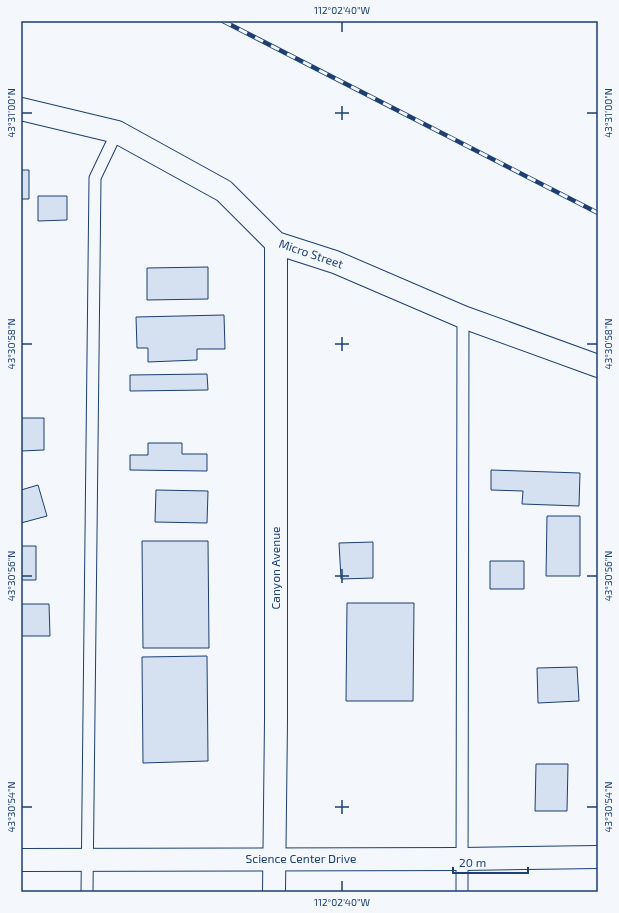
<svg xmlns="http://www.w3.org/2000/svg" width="619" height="913" viewBox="0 0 619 913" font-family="'Exo 2',sans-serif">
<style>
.building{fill:#d5e0f0;stroke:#1d3f73}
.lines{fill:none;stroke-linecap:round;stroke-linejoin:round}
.lane-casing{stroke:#1d3f73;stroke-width:13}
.street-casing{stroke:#1d3f73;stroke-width:24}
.secondary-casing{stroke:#1d3f73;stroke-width:24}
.lane{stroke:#f4f7fb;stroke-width:11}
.street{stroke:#f4f7fb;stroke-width:22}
.secondary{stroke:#f4f7fb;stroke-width:22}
.rail-casing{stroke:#1d3f73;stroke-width:4.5}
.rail{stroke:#f4f7fb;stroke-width:3;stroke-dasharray:9;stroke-linecap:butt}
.ticks{fill:none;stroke:#1d3f73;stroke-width:1.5}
.labels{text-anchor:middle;stroke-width:3;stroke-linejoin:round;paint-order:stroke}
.street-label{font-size:12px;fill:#1d3f73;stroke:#f4f7fb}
.neatline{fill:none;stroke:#1d3f73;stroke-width:1.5}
.ticks-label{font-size:10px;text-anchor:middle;fill:#1d3f73}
</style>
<rect width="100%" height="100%" fill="#f4f7fb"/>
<!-- building -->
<path class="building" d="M21,170H29V199H21Z
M38,196H67V220L38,221Z
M208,267V299L147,300V268Z
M224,315L225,349H197V360L148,362V348H137L136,317Z
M207,374L208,390L130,391V375Z
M21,418H44V450L21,451Z
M148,443H182V454H207V471L130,470V455H148Z
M491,470L580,473L579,506L522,504L523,491L491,490Z
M38,485L47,516L21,523V490Z
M156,490L208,491L207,523L155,522Z
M547,516H580V576H546Z
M142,541H208L209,648H143Z
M373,542V578L341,579L339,543Z
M21,546H36V580H21Z
M490,561H524V589H490Z
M347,603H414L413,701H346Z
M21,604H49L50,636H21Z
M207,656L208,761L143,763L142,657Z
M577,667L579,701L538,703L537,668Z
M536,764H568L567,811H535Z"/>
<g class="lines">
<defs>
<path id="lane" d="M87,892L95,178L117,132
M462,892L463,317"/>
<path id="street" d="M21,109L117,132L224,191L276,243L335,262L463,317L598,366
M274,892L276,721V243"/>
<path id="secondary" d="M21,860L462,859L598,857"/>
</defs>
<!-- lane casing -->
<use href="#lane" class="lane-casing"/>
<!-- street casing -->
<use href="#street" class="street-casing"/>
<!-- secondary casing -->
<use href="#secondary" class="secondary-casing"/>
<!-- lane -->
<use href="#lane" class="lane"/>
<!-- street -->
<use href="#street" class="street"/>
<!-- secondary -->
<use href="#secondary" class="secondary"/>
<defs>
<path id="rail" d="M223,21L598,213"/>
</defs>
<!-- rail casing -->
<use href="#rail" class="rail-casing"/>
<!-- rail -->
<use href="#rail" class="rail"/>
</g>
<!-- ticks -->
<path class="ticks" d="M342,22V32M342,106V120M22,113H32M335,113H349M587,113H597M342,337V351M22,344H32M335,344H349M587,344H597M342,569V583M22,576H32M335,576H349M587,576H597M342,800V814M22,807H32M335,807H349M587,807H597M342,881V891"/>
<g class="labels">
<!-- street labels -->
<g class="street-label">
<text transform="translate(311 254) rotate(19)" y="4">Micro Street</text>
<text transform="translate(276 568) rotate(-90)" y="4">Canyon Avenue</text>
<text x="301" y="863">Science Center Drive</text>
</g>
</g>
<!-- border -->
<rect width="619" height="913" fill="none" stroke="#f4f7fb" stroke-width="44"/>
<!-- scale -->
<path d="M453 867v6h75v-6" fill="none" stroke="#1d3f73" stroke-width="2"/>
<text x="459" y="867" font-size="12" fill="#1d3f73" stroke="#f4f7fb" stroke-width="3" paint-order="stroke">20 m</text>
<rect x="22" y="22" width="575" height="869" class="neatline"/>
<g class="ticks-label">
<text x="342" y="14">112°02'40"W</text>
<text transform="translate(11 113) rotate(-90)" y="4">43°31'00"N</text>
<text transform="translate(608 113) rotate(-90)" y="4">43°31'00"N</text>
<text transform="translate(11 344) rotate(-90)" y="4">43°30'58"N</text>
<text transform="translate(608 344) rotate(-90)" y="4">43°30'58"N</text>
<text transform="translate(11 576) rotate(-90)" y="4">43°30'56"N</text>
<text transform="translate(608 576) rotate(-90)" y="4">43°30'56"N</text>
<text transform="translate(11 807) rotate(-90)" y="4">43°30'54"N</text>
<text transform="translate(608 807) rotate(-90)" y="4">43°30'54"N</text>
<text x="342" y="906">112°02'40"W</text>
</g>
</svg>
